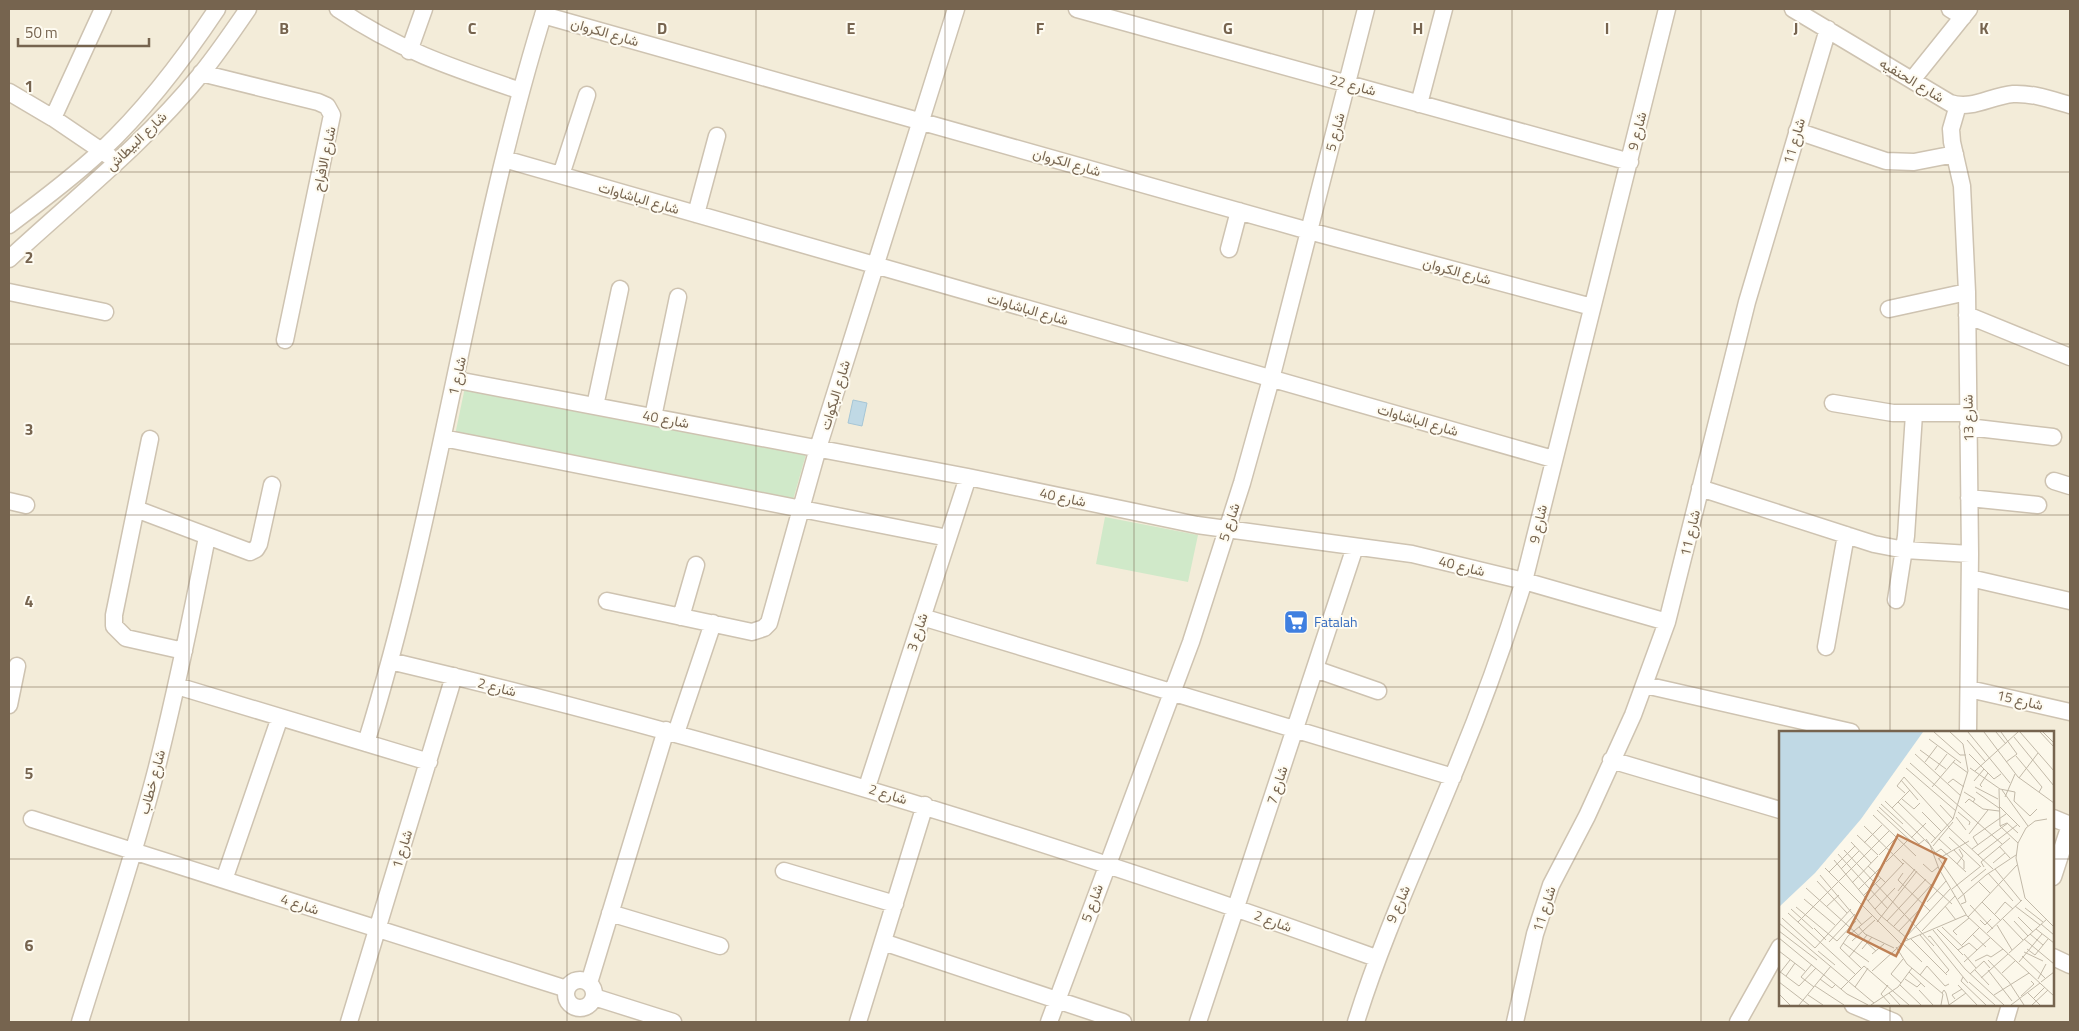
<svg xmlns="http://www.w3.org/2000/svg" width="2079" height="1031" viewBox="0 0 2079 1031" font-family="'Titillium Web',Vazirmatn,sans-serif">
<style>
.residential{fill:#f3ecd9;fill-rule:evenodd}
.green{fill:#d0e9c9}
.water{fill:#c0d9e5;stroke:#a6c6d6}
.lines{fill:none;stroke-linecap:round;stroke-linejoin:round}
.minor-casing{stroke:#cec3b1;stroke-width:19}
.minor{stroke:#fff;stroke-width:16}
.grid{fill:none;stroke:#76644f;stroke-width:1;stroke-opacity:0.55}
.labels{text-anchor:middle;stroke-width:4;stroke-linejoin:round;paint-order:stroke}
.street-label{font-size:14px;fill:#76644f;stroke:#fefbf1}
.shop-label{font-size:14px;fill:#366cbe;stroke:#fefbf1;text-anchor:start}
.inset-road{fill:none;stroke:#c2b9a8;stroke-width:1}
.view{fill:#bf8155;fill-opacity:0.15;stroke:#bf8155;stroke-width:2.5}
.inset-edge{fill:none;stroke:#76644f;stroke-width:2.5}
.grid-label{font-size:16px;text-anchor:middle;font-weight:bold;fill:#76644f;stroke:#fefbf1;stroke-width:4;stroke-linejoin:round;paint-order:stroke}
</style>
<rect width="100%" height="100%" fill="#fcf8eb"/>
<!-- residential -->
<path class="residential" d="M9,9H2070V1022H9ZM1780,732H2053V1005H1780Z"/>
<!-- green -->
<path class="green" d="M465,387L807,451L793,500L455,435Z
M1105,517L1198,535L1188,582L1096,564Z"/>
<!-- water -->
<path class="water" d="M853,400L867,403L862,426L848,423Z"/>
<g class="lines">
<defs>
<path id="minor" d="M338,9C398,50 453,68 521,91
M1077,9L1630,162
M1793,9L1950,103C1973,110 1990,96 2013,94C2033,93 2052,100 2070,105
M1950,9L1963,17
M543,15L1309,231L1592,307
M409,51L424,9
M201,73L318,102L327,106L332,115L285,340
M1912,80L1969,9
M9,92L53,118L109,156
M1419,104L1444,9
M1958,105L1951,129L1952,142L1962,186L1967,292L1970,554L1968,732
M53,118L103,9
M1797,131L1886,161L1914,162L1955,154
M504,159L1553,459
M561,175L587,95
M696,214L717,136
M9,225C40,202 72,178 101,151C146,109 183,60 217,9
M1229,249L1239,211
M9,259C74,199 145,143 201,74C218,53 233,31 248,9
M9,292L105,312
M1889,309L1967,292
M1967,315L2070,357
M457,380L968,477L1197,525L1412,554L1524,581L1667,622
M1833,403L1893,413H1968
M595,406L620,289
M653,417L678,297
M1968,427L2053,437
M443,438L948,538
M150,439L114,615V626L126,638L184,651
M2054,481L2070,486
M1700,488L1874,544L1905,550L1970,554
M1969,498L2038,505
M9,501L26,505
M136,509L250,552L256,549L259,544L272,485
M1970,578L2070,601
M1896,600L1906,536L1914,414
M607,601L752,632L764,628L769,623L818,448L956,9
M681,617L696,565
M922,617L1453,777
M1826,647L1846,535
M390,661C725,740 1053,841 1376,958
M1315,669L1378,691
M1645,685L1851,732
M177,686L429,762
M1969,689L2070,712
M9,705L17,666
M676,733L713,623
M366,743C441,502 470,250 545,9
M1611,760L1780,810
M867,787L968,477
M2053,818L2070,825L2053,877
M32,819L567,989
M784,871L895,904
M224,880L280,717
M610,913L720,946
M883,942L1123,1022
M2053,957L2070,965
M566 994a14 14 0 1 1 28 0a14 14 0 1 1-28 0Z
M589,983L666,730
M594,997L673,1022
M1853,1005L1894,1022
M80,1022C106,938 135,853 157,767C176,691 192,614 207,537
M349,1022L454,676
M858,1022L925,805
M1049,1022L1191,642L1242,483L1271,379L1366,9
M1198,1022L1355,547
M1356,1022C1382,938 1419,859 1452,778C1479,714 1503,648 1524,581L1667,9
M1515,1022L1535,934L1551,885L1587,816L1633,715L1667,622L1747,302L1828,29
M1738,1022L1780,947
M2005,1022L2010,1005"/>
</defs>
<!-- minor casing -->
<use href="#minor" class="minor-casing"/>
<!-- minor -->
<use href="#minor" class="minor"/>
</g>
<!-- grid -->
<path class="grid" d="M189,9V1022M378,9V1022M567,9V1022M756,9V1022M945,9V1022M1134,9V1022M1323,9V1022M1512,9V1022M1701,9V1022M1890,9V732M9,172H2070M9,344H2070M9,515H2070M9,687H2070M9,859H1780M2053,859H2070M1890,1005V1022"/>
<!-- icons -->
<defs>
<symbol id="supermarket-square" viewBox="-11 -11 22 22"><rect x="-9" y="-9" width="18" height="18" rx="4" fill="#3f7fe0" stroke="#fefbf1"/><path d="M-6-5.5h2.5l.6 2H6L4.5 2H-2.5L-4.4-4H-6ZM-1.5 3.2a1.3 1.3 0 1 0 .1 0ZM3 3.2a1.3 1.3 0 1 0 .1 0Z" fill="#fff"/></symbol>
</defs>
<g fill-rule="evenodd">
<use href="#supermarket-square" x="1282" y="608" width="28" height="28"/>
</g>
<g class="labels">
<!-- street labels -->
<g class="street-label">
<text transform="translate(605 32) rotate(16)" y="5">شارع الكروان</text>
<text transform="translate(1912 80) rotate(31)" y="5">شارع الحنفيه</text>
<text transform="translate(1353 85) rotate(15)" y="5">شارع 22</text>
<text transform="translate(1637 131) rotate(-76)" y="5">شارع 9</text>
<text transform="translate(1335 132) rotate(-75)" y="5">شارع 5</text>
<text transform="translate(136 141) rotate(-44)" y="5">شارع البيطاش</text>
<text transform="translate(1794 141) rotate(-74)" y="5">شارع 11</text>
<text transform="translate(324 159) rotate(-78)" y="5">شارع الافراح</text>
<text transform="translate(1067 162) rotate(16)" y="5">شارع الكروان</text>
<text transform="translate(639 198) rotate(16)" y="5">شارع الباشاوات</text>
<text transform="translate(1457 271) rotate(15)" y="5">شارع الكروان</text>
<text transform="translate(1028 309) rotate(16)" y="5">شارع الباشاوات</text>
<text transform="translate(457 376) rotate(-77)" y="5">شارع 1</text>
<text transform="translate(835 395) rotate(-73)" y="5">شارع البكوات</text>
<text transform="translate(1968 418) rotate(-91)" y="5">شارع 13</text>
<text transform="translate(666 419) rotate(11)" y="5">شارع 40</text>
<text transform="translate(1418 420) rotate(16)" y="5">شارع الباشاوات</text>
<text transform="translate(1063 497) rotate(12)" y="5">شارع 40</text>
<text transform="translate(1229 522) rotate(-72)" y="5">شارع 5</text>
<text transform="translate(1538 524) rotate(-77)" y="5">شارع 9</text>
<text transform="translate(1690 533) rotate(-77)" y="5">شارع 11</text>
<text transform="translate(1462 566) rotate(14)" y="5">شارع 40</text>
<text transform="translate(917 632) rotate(-72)" y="5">شارع 3</text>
<text transform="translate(497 687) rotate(14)" y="5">شارع 2</text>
<text transform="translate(2020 700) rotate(13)" y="5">شارع 15</text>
<text transform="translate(152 782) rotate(-75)" y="5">شارع خطاب</text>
<text transform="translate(1277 785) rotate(-72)" y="5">شارع 7</text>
<text transform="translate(888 794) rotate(17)" y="5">شارع 2</text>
<text transform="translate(402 849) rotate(-73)" y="5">شارع 1</text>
<text transform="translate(1092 903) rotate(-70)" y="5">شارع 5</text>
<text transform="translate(300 904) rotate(18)" y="5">شارع 4</text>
<text transform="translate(1398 904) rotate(-66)" y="5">شارع 9</text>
<text transform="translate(1544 909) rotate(-72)" y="5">شارع 11</text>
<text transform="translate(1273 921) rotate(20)" y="5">شارع 2</text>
</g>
<!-- shop labels -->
<g class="shop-label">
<text x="1314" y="627">Fatalah</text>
</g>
</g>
<!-- overview -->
<g transform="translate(1779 731)">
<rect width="275" height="275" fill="#fcf8eb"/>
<path d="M0,1H144L82,88L36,142L0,176Z" fill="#c0d9e5"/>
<path class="inset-road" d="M155,1L181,24H187M189,1L231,52M205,1L239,46L275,72M217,1L227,13M222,1L238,23L227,31M241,1L275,40M261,1L275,16M264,1L275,12M235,6L275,55M150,8L182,32M188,9L206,30M141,19L167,38M136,23L182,65M190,23L215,48L222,43M237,25L263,56L260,61M146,31L158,15M174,31L189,42M131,32L223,113M127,37L177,80M191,37L221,58L236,61L235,70L251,85L258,78M156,39L168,23M196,40L239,1M240,47L259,22M122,49L139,69M195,50L205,38M169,52L174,48L185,56M153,56L176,29M196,56L219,68M203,56L201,54L209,42M220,58L221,95L239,112M223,59L249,95M185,61L196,68L194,71M197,61L220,77M126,62L118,55L125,46L170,96M226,66L236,43M123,68L135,78L141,72M106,70L151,114L160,138L188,185L275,265M119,71L157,108M186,72L190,68L204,78L220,80M102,73L124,93M161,74L174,88M220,75L241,96M100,76L140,113L145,109M113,77L131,59M98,79L135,113M143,81L163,101M179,81L191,91L190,94M94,84L137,125M177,86L187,99M268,88L256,90L247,97L239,112L237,127L246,167L275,196M85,95L124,133M221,95L228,92L239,102M170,97L214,138M190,103L209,79M78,104L99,124M170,106L201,135M132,107L147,92M147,108L156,121M160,108L172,119M72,111L92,132M85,112L103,94M152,112L174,88L189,40L184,13L171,1M199,114L194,106L227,83M154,115L174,91M220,115L231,127M193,118L229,92M65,119L155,215M175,119L185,130V138M156,122L162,118L187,141M59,123L109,178M100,124L117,107M199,124L238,94M123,128L173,173M159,128L190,110M160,128L185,164L187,171L182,173M55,129L100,183L130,209M107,131L128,110M214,132L226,122M144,133L153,141L159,136M178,133L184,125L180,118M89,135L107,152M205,136L202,131L231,107M46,137L122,213M62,138L80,120M216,138L242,170M50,141L76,115M124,142L119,149L151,180M209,142L234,170M41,144L83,194M38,150L68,182M192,150L207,138M200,151L211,162M73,152L99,125M27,157L97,220M173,158L202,135M79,159L106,132M119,160L136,138M84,165L102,147M25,168L56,194M179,168L207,144L237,124M89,170L125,132M148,171L167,150M203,171L222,190M191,174L214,198M166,175L177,189M236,175L261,194M17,176L58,210L77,190M47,176L60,164M246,177L264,191M12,178L34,198M96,178L116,157M9,182L76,243M216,183L226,171L234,178M189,186L238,134M239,186L254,201M3,187L36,217L72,178M224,188L244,209M201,189L206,194L212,188M108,190L147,148M235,190L249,205M19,191L110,100M98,191L138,140M0,192L95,272M262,193L275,204M218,194L233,219M115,195L153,153M80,196L86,203L115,217M163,196L184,216M35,197L47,209M158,198L184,224M257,198L275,212M154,199L186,238L225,274M0,200L38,229M120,200L142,177M143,200L176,165M208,202L243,169M193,203L207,216M251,203L264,214M141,204L170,239L166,243M178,204L174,200L190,187M127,206L171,158M149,206L151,205L189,252M0,207L68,263L89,274M132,208L168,244M245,208L275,233M73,210L96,189M50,211L76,183M64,212L90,231M123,212L143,231M183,214L200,197M117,216L128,233L164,263L162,274M83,218L93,206M248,218L256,224L269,208M179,219L190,212L198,219M0,220L26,240M39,220L56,234M245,221L264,230M230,222L268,188M93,223L105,213M185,223L197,237M243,225L266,247M70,226L88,204M209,229L230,251L245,274M196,230L208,224L212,226L224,218M185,231L211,207M240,231L263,203M33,233L22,246L35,256M82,237L61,217L69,205L93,185M196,239L210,254M209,239L233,270M0,240L20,255L37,237M93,240L126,210L187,184M130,241L146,256M223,242L236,230M0,243L11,229M191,243L205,230L211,237M141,244L148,235L166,255L170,253M7,245L16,232M184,246L182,250L207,274M202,247L229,223M41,248L53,257L56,254M126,248L138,256L142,252M259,248L267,233M0,251L30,274M190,251L216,274M262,251L275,241M122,252L112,243L124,228M109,254L102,263L111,273M121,254L142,274M179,254L198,274M36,255L65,274M76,256L89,237M62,258L85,235L130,274M140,259L154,274M110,262L121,274M163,262L165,259L167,262L170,274M249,262L261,274M0,263L11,274M29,264L44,274M215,264L250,242M242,265L255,253L252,250M176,268L173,264L183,258M254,268L266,256M20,274L52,235M92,274L119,256L133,237M170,274L187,262M232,274L261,252M253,274L269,259"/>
<path class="view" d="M119,104L167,128L117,225L69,201Z"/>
<rect width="275" height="275" class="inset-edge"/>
</g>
<g class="grid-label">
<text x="284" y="34">B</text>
<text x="472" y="34">C</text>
<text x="662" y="34">D</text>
<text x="851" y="34">E</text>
<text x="1040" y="34">F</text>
<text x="1228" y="34">G</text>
<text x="1418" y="34">H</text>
<text x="1607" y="34">I</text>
<text x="1796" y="34">J</text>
<text x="1984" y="34">K</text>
<text x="29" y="92">1</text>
<text x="29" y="263">2</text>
<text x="29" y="435">3</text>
<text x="29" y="607">4</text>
<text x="29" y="779">5</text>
<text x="29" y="951">6</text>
</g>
<!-- border -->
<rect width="2079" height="1031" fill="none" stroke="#76644f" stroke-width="20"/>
<!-- scale -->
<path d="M18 38v8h131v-8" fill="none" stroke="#76644f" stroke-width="2.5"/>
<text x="25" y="38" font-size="15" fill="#76644f" stroke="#fefbf1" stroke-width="4" paint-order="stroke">50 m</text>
</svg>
